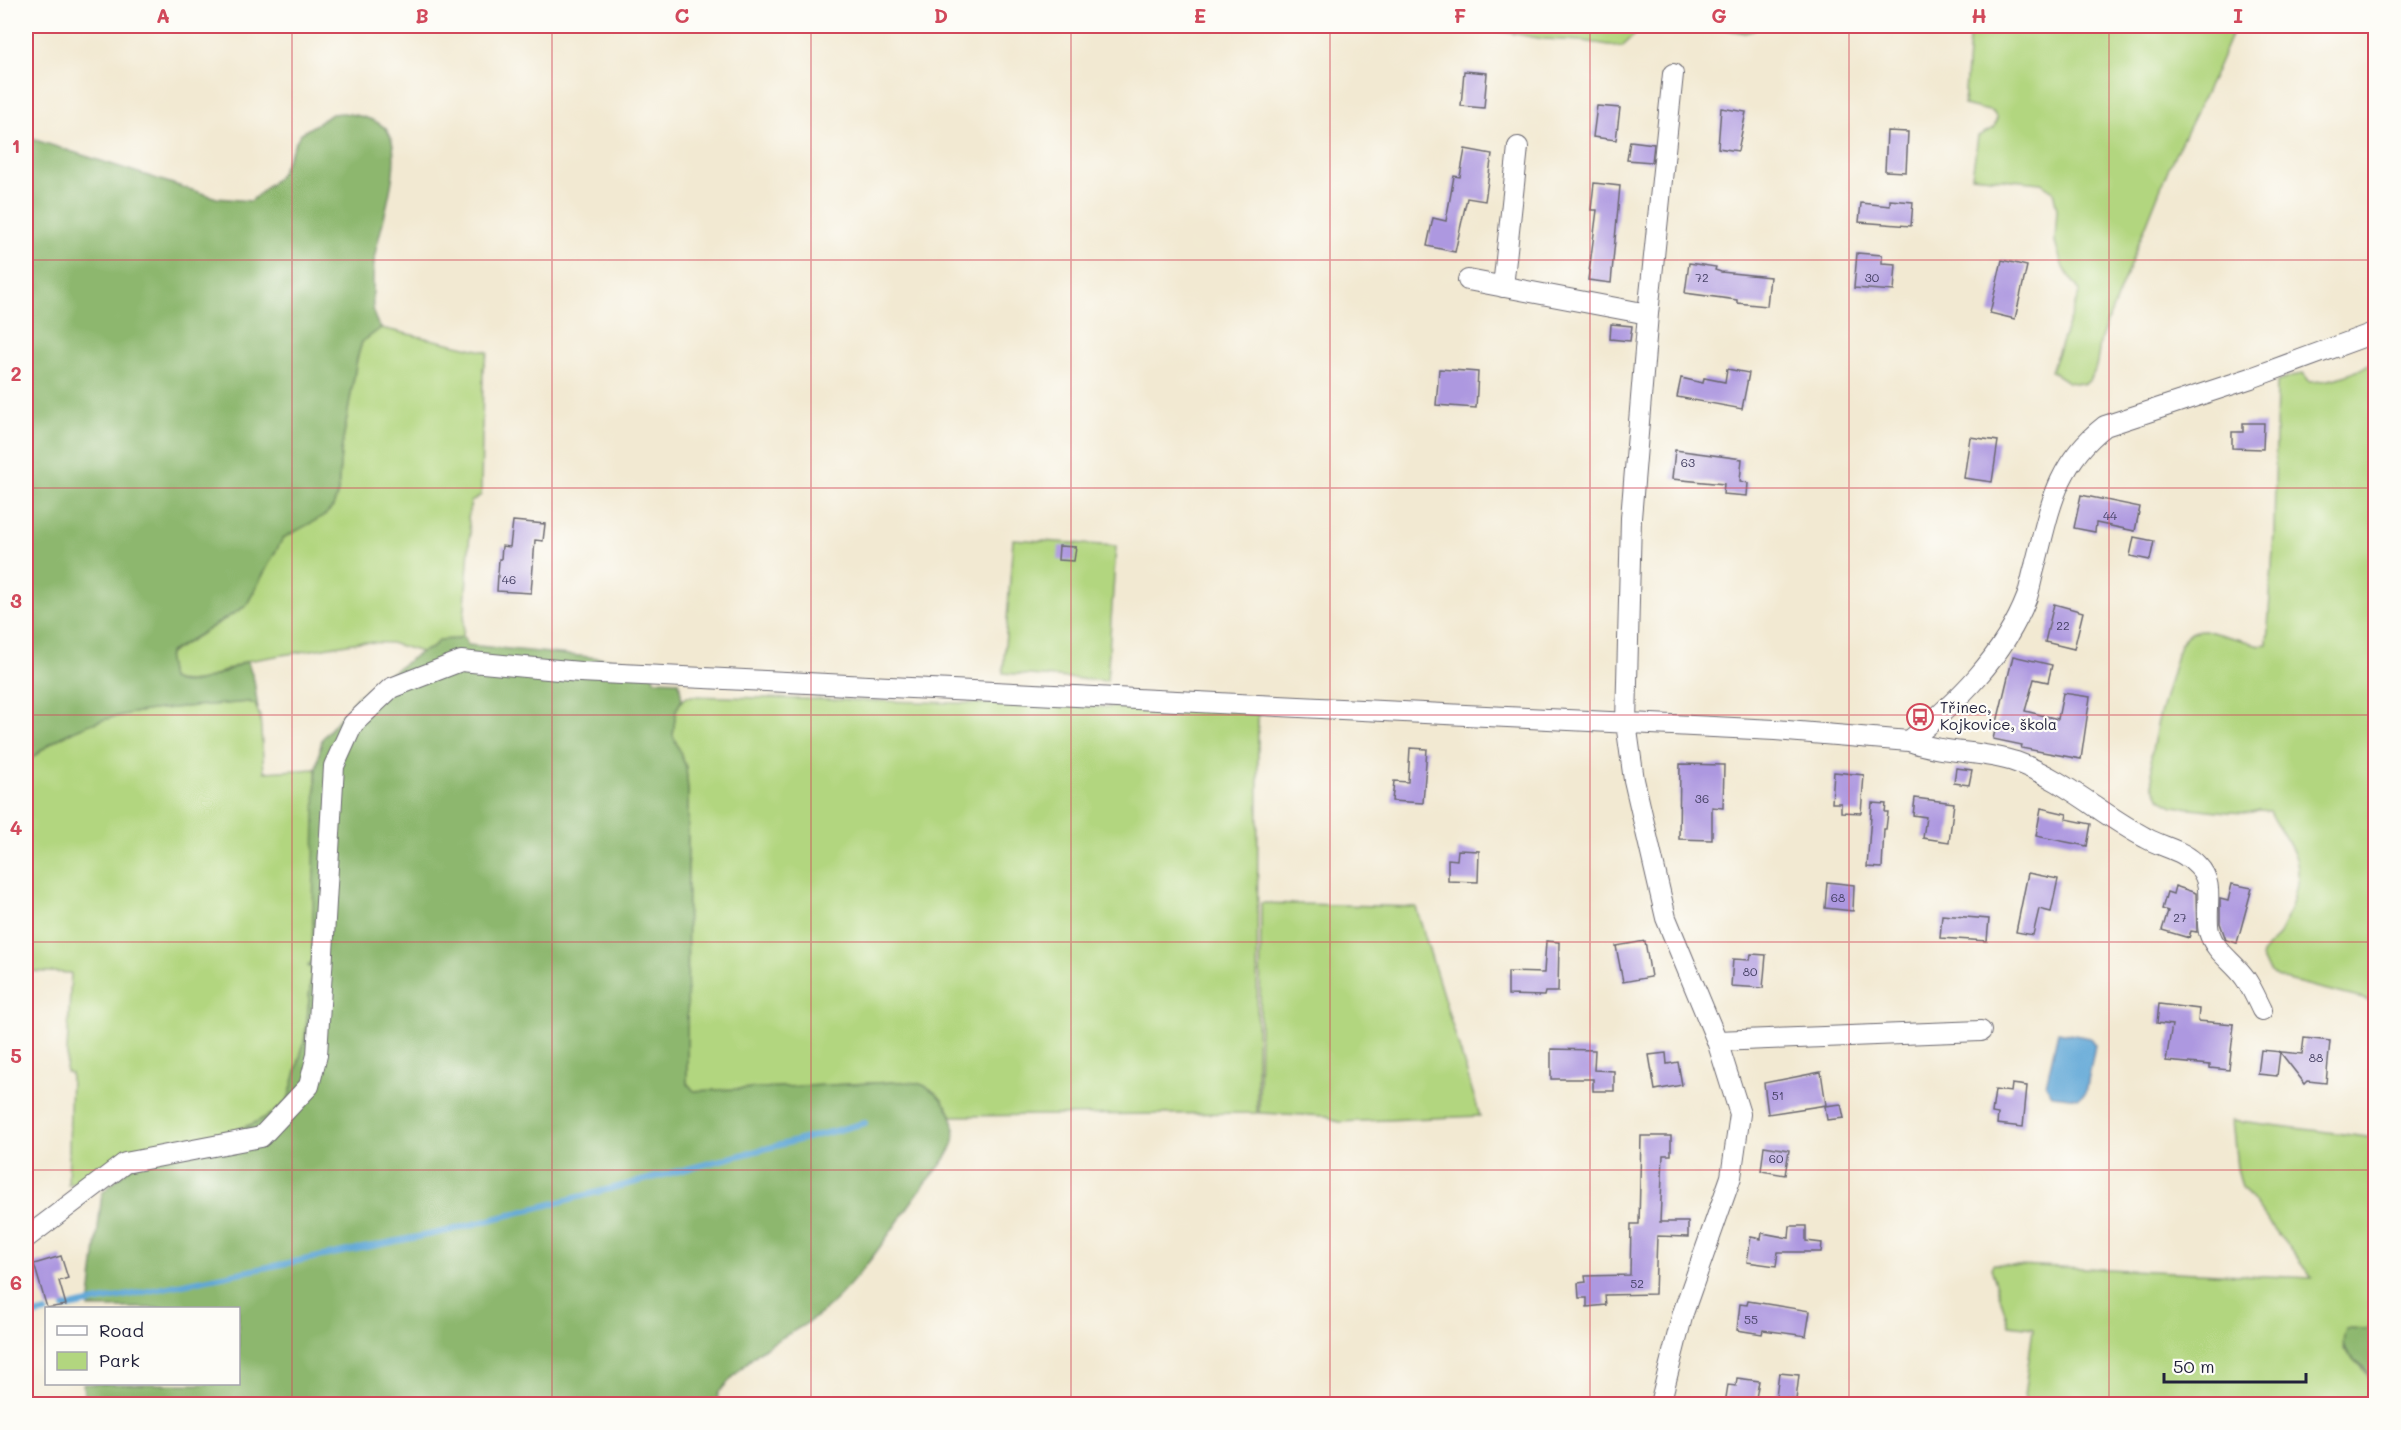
<svg xmlns="http://www.w3.org/2000/svg" width="2401" height="1430" viewBox="0 0 2401 1430" font-family="Mali,sans-serif">
<style>
.green{fill:#b2d67f;stroke:#6a7c5d;stroke-width:1.5}
.forest{fill:#8db76e;stroke:#586c54;stroke-width:1.5}
.water{fill:#60a7d7;stroke:#416489;stroke-width:1.5}
.lines{fill:none;stroke-linecap:round;stroke-linejoin:round}
.stream{stroke:#60a7d7;stroke-width:6}
.building{fill:#ad98e0}
.minor-casing{stroke:#6b6870;stroke-width:22}
.minor{stroke:#fff;stroke-width:20}
.grid{fill:none;stroke:#d1495b;stroke-width:1.5;stroke-opacity:0.55}
.labels{text-anchor:middle;stroke-width:4.5;stroke-linejoin:round;paint-order:stroke}
.number-label{font-size:12px;fill:#454064}
.poi-label{font-size:15px;fill:#22223b;stroke:#fdfcf7;text-anchor:start}
.neatline{fill:none;stroke:#d1495b;stroke-width:2}
.grid-label{font-size:20px;text-anchor:middle;font-weight:bold;fill:#d1495b}
</style>
<rect width="100%" height="100%" fill="#fdfcf7"/>
<filter id="ink" filterUnits="userSpaceOnUse"><feTurbulence type="fractalNoise" baseFrequency=".0167" numOctaves="2"/><feDisplacementMap in="SourceGraphic" scale="12" xChannelSelector="R" yChannelSelector="G"/><feConvolveMatrix kernelMatrix="1 2 1 2 8 2 1 2 1" color-interpolation-filters="sRGB"/></filter>
<filter id="wash" filterUnits="userSpaceOnUse"><feTurbulence type="fractalNoise" baseFrequency=".008" numOctaves="4" result="noise"/><feDisplacementMap in="SourceGraphic" scale="24" xChannelSelector="R" yChannelSelector="G"/><feGaussianBlur stdDeviation="1.35" result="paint"/><feColorMatrix in="noise" values="0 0 0 0 0 0 0 0 0 0 0 0 0 0 0 0 0 1.4 0 .05"/><feComposite in="paint" operator="in"/></filter>
<g filter="url(#wash)">
<rect width="100%" height="100%" fill="#f2e9d2"/>
<!-- green -->
<path class="green" d="M1469,26H1644L1622,47L1583,41L1544,39Z
M1707,26H1762L1745,33Z
M1970,26H2235L2213,77L2169,167L2101,338C2098,352 2098,376 2085,384L2068,382L2051,371L2080,291L2063,268L2055,242L2057,209L2053,191L2041,183L1972,176L1978,136L1994,128L1997,118L1993,112L1964,105Z
M381,328L488,352L483,368L481,495L471,502L468,517L470,532L463,636L456,639L439,640L432,648L421,652L391,643L359,642L247,661L204,680L188,682L176,681L171,679L168,660L169,654L246,606L283,538L305,524L338,492L341,452L357,359L362,342Z
M2375,359V1002L2276,977L2269,971L2261,958C2264,947 2275,942 2280,932C2290,914 2304,876 2295,856C2289,841 2277,827 2270,811L2259,810L2248,813L2228,812L2173,806L2160,799L2153,785L2151,755L2158,721L2180,644C2187,634 2191,630 2204,630L2260,645L2267,644L2274,533L2277,382L2303,373L2310,382C2333,381 2358,374 2375,359Z
M1013,539L1116,546L1107,681L1003,673Z
M689,696L1258,711L1257,1113L952,1116L946,1105L896,1082L694,1091L687,1083L688,791L686,767L673,735L676,710L682,700Z
M249,702L255,704L260,717L264,772L316,769L318,773L312,962L308,966L311,968V977C308,1007 304,1075 288,1099C265,1136 166,1140 125,1157C105,1165 88,1178 68,1185L71,1073L66,1072L71,973L28,971L26,910V764C84,705 172,709 249,702Z
M1261,903L1416,907L1480,1116L1338,1122L1327,1116L1259,1113Z
M2232,1120L2375,1138V1324L2366,1329L2346,1328L2343,1349C2364,1368 2374,1374 2370,1404H2023L2033,1328L2009,1325L1991,1268L1993,1264L2312,1278L2242,1187L2237,1168Z"/>
<!-- forest -->
<path class="forest" d="M343,113C356,115 376,118 386,129C407,153 380,227 375,255C373,267 373,280 373,292C372,304 372,319 381,328L362,342L357,359L341,452L338,492L333,507L324,516L283,538L246,606L169,653L168,660L171,679C194,691 226,670 247,661L254,680L258,709L255,704L249,702C172,709 84,705 26,764V137L217,198L251,201L279,176L300,134L332,114Z
M463,636L468,645L650,663L654,680L679,681L682,700L676,710L673,735L686,767L688,791L687,1083L694,1091L896,1082C904,1082 915,1081 923,1085C942,1093 958,1119 954,1141C950,1158 928,1179 918,1193C889,1233 865,1273 828,1307C811,1323 791,1332 771,1344C751,1356 734,1376 718,1393L717,1404H86L83,1384H238V1308H89L102,1193L151,1148L247,1127L273,1113L288,1100L306,1035L311,977V968L308,966L312,962L316,769L322,739L358,696L421,652L432,648L439,640L456,639Z
M2375,1324V1404H2370C2371,1397 2373,1387 2371,1380C2364,1355 2334,1361 2346,1328L2366,1329Z"/>
<!-- water -->
<path class="water" d="M2058,1032L2090,1038L2095,1045L2086,1092L2079,1098L2052,1095L2046,1085Z"/>
<g class="lines">
<!-- stream -->
<path class="stream" d="M64,1308L447,1231L865,1123
M26,1317L46,1312"/>
</g>
<g id="blocks">
<!-- building -->
<path class="building" d="M1464,71L1487,73L1484,108L1461,106Z
M1597,106L1620,108L1616,140L1593,137Z
M1721,108L1746,112L1738,151L1718,148Z
M1887,131L1908,132L1906,172L1885,171Z
M1630,141L1654,144L1652,162L1627,160Z
M1465,149L1492,154L1485,201L1467,198L1455,252L1427,246L1433,218L1446,221L1454,176L1460,177Z
M1594,183L1620,186L1611,283L1588,280L1597,210H1591Z
M1890,200L1913,202L1911,226L1859,222L1861,203L1890,206Z
M1857,253L1882,255V263L1896,264L1894,291L1854,288Z
M2002,260L2027,266L2015,319L1990,313Z
M1689,263L1716,267L1715,270L1721,272L1770,277L1767,306L1737,303V300L1685,293Z
M1611,324L1632,326L1630,341L1610,339Z
M1439,369L1478,372L1476,408L1436,405Z
M1727,369L1749,373L1742,409L1677,397L1681,378L1703,383L1704,378L1725,382Z
M2243,423H2264L2263,449L2232,448V432H2243Z
M1970,437L1998,441L1992,482L1964,478Z
M1675,450L1742,459L1740,481L1748,483L1747,496L1723,494L1724,484L1672,479Z
M2081,495L2140,507L2135,531L2096,523L2095,532L2074,528Z
M513,521L545,524L543,541L535,540L531,593L497,591L499,559H501L502,546L510,547Z
M2134,537L2154,541L2150,560L2130,556Z
M1059,546L1076,547L1074,561L1058,560Z
M2054,604L2083,612L2074,649L2045,642Z
M2013,656L2052,665L2048,682L2034,679L2025,711L2058,719L2063,693L2090,697L2081,759L2021,748L2022,745L1993,739Z
M1410,748L1427,749L1423,803L1392,801L1394,781L1408,782Z
M1680,764L1724,765L1723,808L1712,807V840L1679,839Z
M1956,768L1972,770L1969,785L1954,783Z
M1834,772L1864,775L1861,813L1841,812V803H1832Z
M1915,798L1954,803L1949,842L1923,838L1926,817L1913,815Z
M1872,803L1886,804L1885,812H1888L1886,829H1884L1882,868L1867,867Z
M2041,808L2067,814L2066,819L2091,824L2087,846L2036,836Z
M1458,850L1479,851L1478,882L1448,881V859L1457,860Z
M2028,873L2058,879L2051,912L2039,909L2033,935L2016,932Z
M1827,882L1854,885L1853,911L1825,908Z
M2232,884L2252,888L2237,943L2226,940L2220,923V899L2228,901Z
M2175,886L2196,893L2197,932L2191,931L2189,938L2162,930L2168,911L2162,909L2167,892L2173,894Z
M1942,915L1989,919L1987,941L1940,938Z
M1546,941L1559,942L1558,992H1545L1544,996L1508,995V972L1544,973Z
M1645,941L1651,977L1623,982L1616,946Z
M1751,954L1766,955L1763,988L1731,986L1733,959L1750,960Z
M2159,1004L2199,1009L2198,1021L2234,1024L2229,1070L2210,1068V1065L2166,1061L2172,1025L2157,1023Z
M2304,1038L2330,1041L2326,1083L2308,1081L2305,1084L2280,1052L2277,1076L2258,1074L2261,1050L2302,1054Z
M1551,1049L1595,1050L1594,1070L1614,1071V1091H1593V1079H1551Z
M1666,1053L1667,1064L1678,1062L1682,1085L1655,1090L1649,1055Z
M1821,1072L1826,1105L1768,1114L1764,1083Z
M2012,1084L2027,1086L2023,1127L1997,1124L1998,1114L1992,1113L1995,1090L2011,1092Z
M1841,1104L1844,1118L1827,1120L1825,1106Z
M1641,1136H1671V1155H1663L1660,1222H1688V1237L1657,1236L1655,1294L1605,1295L1606,1305L1587,1307V1298H1579L1578,1283L1586,1282L1585,1276L1630,1275L1631,1224H1639Z
M1764,1146L1789,1150L1785,1175L1761,1171Z
M1790,1226H1806V1241L1822,1243L1821,1252H1778L1776,1266L1747,1262L1751,1237L1761,1239L1762,1233L1789,1238Z
M61,1256L68,1278L59,1281L66,1305L47,1308L34,1264Z
M1748,1301L1810,1311L1806,1336L1763,1330L1762,1334L1737,1330L1740,1304L1747,1305Z
M1779,1373L1799,1375L1796,1400L1776,1397Z
M1737,1378L1759,1381L1755,1404H1725L1728,1385L1736,1386Z"/>
</g>
</g>
<g filter="url(#ink)">
<use href="#blocks" fill-opacity="0" stroke="#6b6870" stroke-width="1.5"/>
<g class="lines">
<defs>
<path id="minor" d="M1468,280L1648,314
M1503,287L1518,147
M1909,741C1944,754 1981,750 2016,762C2064,779 2102,815 2146,838C2164,848 2184,850 2198,866C2216,884 2204,910 2209,932C2215,952 2234,962 2245,978C2252,988 2257,1000 2262,1010
M1717,1041L1981,1031
M26,1238L125,1163L261,1137L309,1086L317,1055L334,766L353,724L391,688L461,661L580,672L1775,730L1909,741C1957,702 2004,657 2027,597C2030,588 2032,576 2035,566C2050,509 2055,465 2105,426L2251,378L2376,332
M1660,1404L1683,1313L1731,1177L1740,1114L1717,1041L1666,918L1634,780L1626,723L1631,518L1648,314L1673,74"/>
</defs>
<!-- minor casing -->
<use href="#minor" class="minor-casing"/>
<!-- minor -->
<use href="#minor" class="minor"/>
</g>
</g>
<!-- grid -->
<path class="grid" d="M292,26V1404M552,26V1404M811,26V1404M1071,26V1404M1330,26V1404M1590,26V1404M1849,26V1404M2109,26V1404M26,260H2376M26,488H2376M26,715H2376M26,942H2376M26,1170H2376"/>
<!-- icons -->
<defs>
<symbol id="bus-ring" viewBox="-11 -11 22 22"><circle r="9.5" fill="#fdfcf7" stroke="#d1495b" stroke-width="1.5"/><path d="M-5-6H5V4H4V6H2V4H-2V6H-4V4H-5ZM-3.5-4V0h7V-4ZM-3.5 1.2v1.5H-2V1.2ZM2 1.2v1.5H3.5V1.2Z" fill="#d1495b"/></symbol>
</defs>
<g fill-rule="evenodd">
<use href="#bus-ring" x="1905" y="702" width="30" height="30"/>
</g>
<g class="labels">
<!-- number labels -->
<g class="number-label">
<text x="1702" y="282">72</text>
<text x="1872" y="282">30</text>
<text x="1688" y="467">63</text>
<text x="2110" y="520">44</text>
<text x="509" y="584">46</text>
<text x="2063" y="630">22</text>
<text x="1702" y="803">36</text>
<text x="1838" y="902">68</text>
<text x="2180" y="922">27</text>
<text x="1750" y="976">80</text>
<text x="2316" y="1062">88</text>
<text x="1778" y="1100">51</text>
<text x="1776" y="1163">60</text>
<text x="1637" y="1288">52</text>
<text x="1751" y="1324">55</text>
</g>
<!-- poi labels -->
<g class="poi-label">
<text x="1940" y="713">Třinec,<tspan x="1940" dy="17">Kojkovice, škola</tspan></text>
</g>
</g>
<!-- margin -->
<rect width="2401" height="1430" fill="none" stroke="#fdfcf7" stroke-width="66"/>
<!-- legend -->
<rect x="45" y="1307" width="195" height="78" fill="#fdfcf7" stroke="#a5a5ac" stroke-width="1.5"/>
<rect x="57" y="1326" width="30" height="9" fill="#ffffff" stroke="#a5a5ac" stroke-width="1.5"/>
<text x="99" y="1337" font-size="18" fill="#22223b">Road</text>
<rect x="57" y="1352" width="30" height="18" fill="#b2d67f" stroke="#a5a5ac" stroke-width="1.5"/>
<text x="99" y="1367" font-size="18" fill="#22223b">Park</text>
<!-- scale -->
<path d="M2164 1373v9h142v-9" fill="none" stroke="#22223b" stroke-width="3"/>
<text x="2173" y="1373" font-size="18" fill="#22223b" stroke="#fdfcf7" stroke-width="4.5" paint-order="stroke">50 m</text>
<rect x="33" y="33" width="2335" height="1364" class="neatline"/>
<g class="grid-label">
<text x="163" y="23">A</text>
<text x="422" y="23">B</text>
<text x="682" y="23">C</text>
<text x="941" y="23">D</text>
<text x="1200" y="23">E</text>
<text x="1460" y="23">F</text>
<text x="1719" y="23">G</text>
<text x="1979" y="23">H</text>
<text x="2238" y="23">I</text>
<text x="16" y="153">1</text>
<text x="16" y="381">2</text>
<text x="16" y="608">3</text>
<text x="16" y="835">4</text>
<text x="16" y="1063">5</text>
<text x="16" y="1290">6</text>
</g>
</svg>
